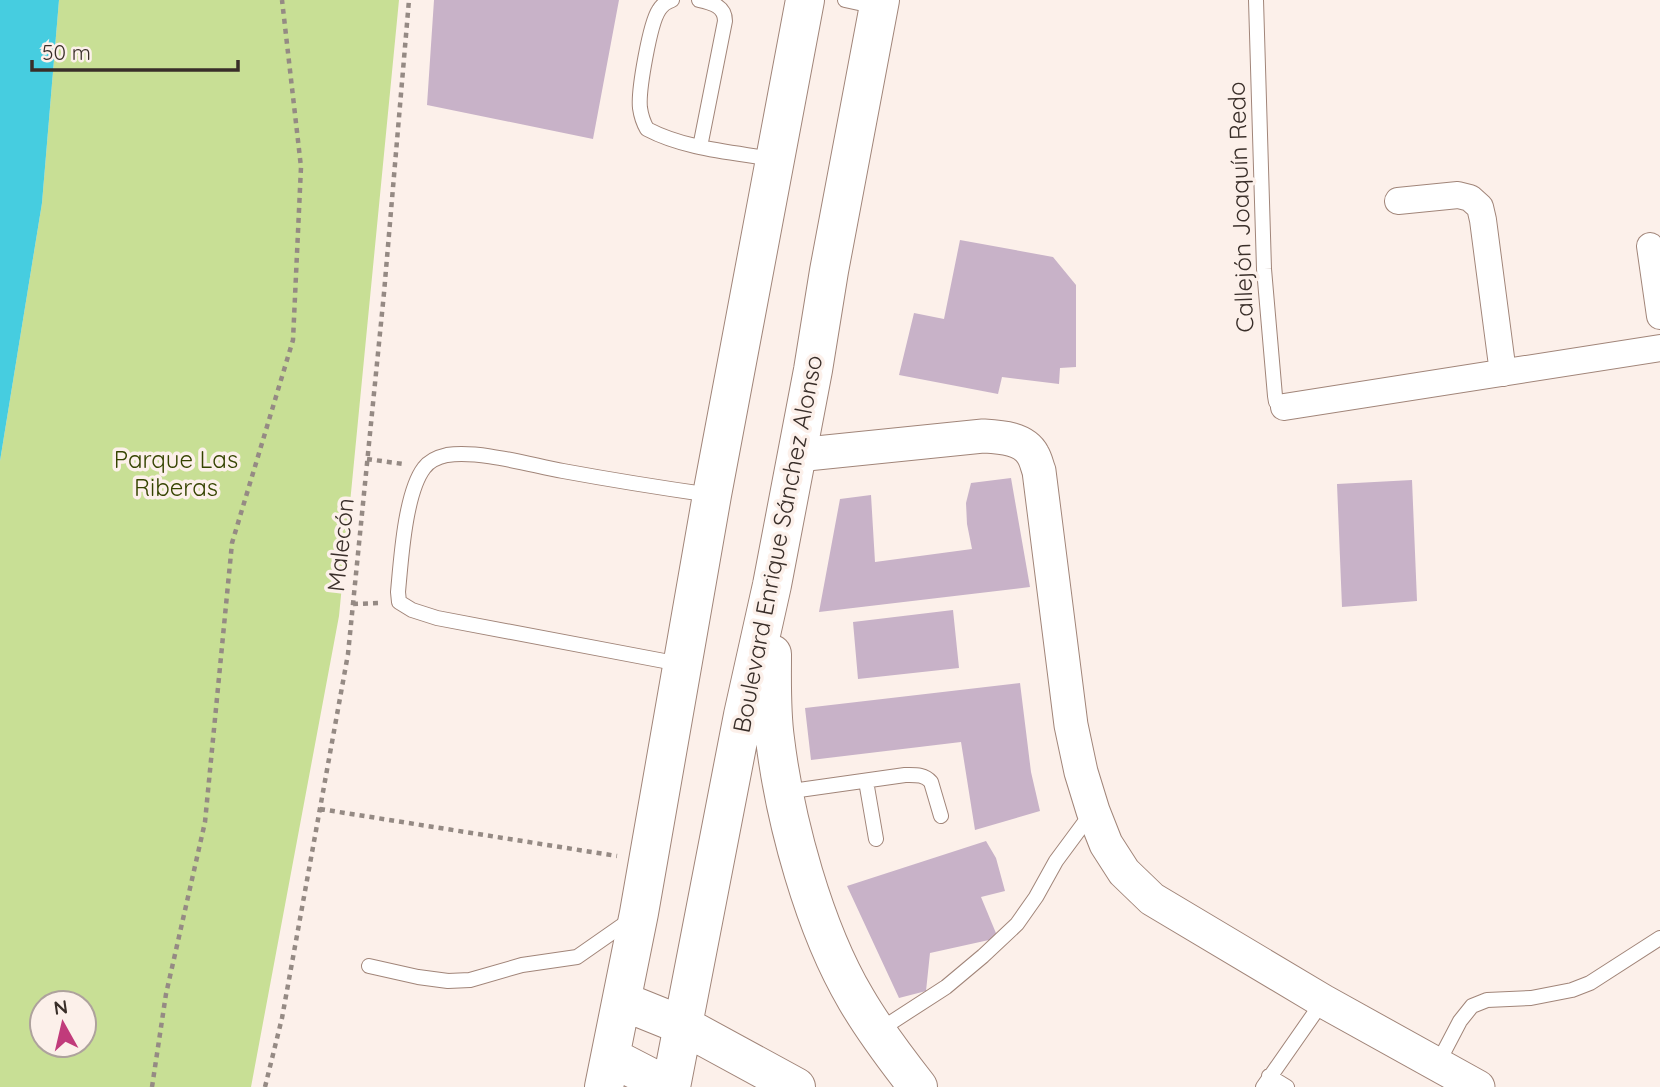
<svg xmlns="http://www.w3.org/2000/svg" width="1660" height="1087" viewBox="0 0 1660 1087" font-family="Quicksand,sans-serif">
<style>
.green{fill:#c8df95;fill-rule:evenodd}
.water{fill:#46cde0}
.building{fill:#c8b2c8}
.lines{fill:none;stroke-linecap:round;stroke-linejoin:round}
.service-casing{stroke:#a18579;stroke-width:16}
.minor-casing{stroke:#a18579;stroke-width:28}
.tertiary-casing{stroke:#a18579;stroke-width:35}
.secondary-casing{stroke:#a18579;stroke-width:40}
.path{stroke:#958a84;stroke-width:4.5;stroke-dasharray:5 5;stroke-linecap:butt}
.service{stroke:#fff;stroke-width:14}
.minor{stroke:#fff;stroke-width:26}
.tertiary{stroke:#fff;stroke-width:33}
.secondary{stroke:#fff;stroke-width:38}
.labels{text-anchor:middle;stroke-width:7;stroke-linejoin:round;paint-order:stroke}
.street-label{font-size:24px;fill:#392e29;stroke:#fcf0ea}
.park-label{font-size:24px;fill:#354400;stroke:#fcf0ea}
</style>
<rect width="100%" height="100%" fill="#fcf0ea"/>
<!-- green -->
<path class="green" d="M59,0H399L339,616L251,1087H0V461L42,203ZM42,1003H84V1045H42Z"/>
<!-- water -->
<path class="water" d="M0,0H59L42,203L0,461Z"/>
<!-- building -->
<path class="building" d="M434,0H619L593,139L427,105Z
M960,240L1053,257L1076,285V367L1060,368L1059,384L1002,377L998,394L899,375L914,313L944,319Z
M1011,478L1030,587L819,612L840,499L871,495L875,562L972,549L967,524L966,503L971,483Z
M1412,480L1417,601L1342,607L1337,484Z
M953,610L959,668L858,679L853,622Z
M1020,683L1031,772L1040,811L975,830L961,742L811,760L805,708Z
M986,841L996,858L1005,891L981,897L998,938L930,953L926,991L899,998L847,886Z"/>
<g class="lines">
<defs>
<path id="service" d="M672,0C666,2 662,5 659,10C650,23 638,91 640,108C641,115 643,122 647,129C685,149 731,152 773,159
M699,0C712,3 725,6 725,21L700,147
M845,0L877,7
M1256,0L1264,269L1275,396L1276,402L1284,407
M680,664L437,618L412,610L399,602L398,592C401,560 405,493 424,468C429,461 438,457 447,455C480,450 530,465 563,471C612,480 662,488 711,495
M866,781L876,839
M785,792L905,775C915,775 924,774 931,782L941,816
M369,966L418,977L448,981L470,980L522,965L577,957L630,920
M878,1031L946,987L983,956L1017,924L1036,897L1056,861L1093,811
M1438,1063L1460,1021L1472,1006L1487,1000L1531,998L1572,990L1590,983L1660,938
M1269,1076L1287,1087
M1263,1087L1323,1001"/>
<path id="minor" d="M1398,201L1458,195L1470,198L1480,207L1483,220L1503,373
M1650,246L1660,316
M1284,407L1660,348"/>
<path id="tertiary" d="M797,455L983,436C1000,437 1024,438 1033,455C1036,460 1037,466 1039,471L1071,725L1081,772L1093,811L1106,844L1124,872L1152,899L1323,1001L1478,1087"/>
<path id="secondary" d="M772,654C772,682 771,711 775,739C785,821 814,928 856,999C874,1030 896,1059 918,1087
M622,1001L684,1026L796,1087
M611,1057L669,1087
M604,1087L639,913L712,495L805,0
M671,1087L743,715L772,585L813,370L829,271L880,0"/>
</defs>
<!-- service casing -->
<use href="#service" class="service-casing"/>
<!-- minor casing -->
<use href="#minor" class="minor-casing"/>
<!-- tertiary casing -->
<use href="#tertiary" class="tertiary-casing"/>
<!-- secondary casing -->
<use href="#secondary" class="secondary-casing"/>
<!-- path -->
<path class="path" d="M367,459L403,464
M353,604L380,603
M320,809L617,856
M152,1087L166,994L205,822L232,543L293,340L301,167L282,0
M265,1087L282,1018L348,654L384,293L409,0"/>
<!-- service -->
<use href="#service" class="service"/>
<!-- minor -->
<use href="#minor" class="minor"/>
<!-- tertiary -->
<use href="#tertiary" class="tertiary"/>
<!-- secondary -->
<use href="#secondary" class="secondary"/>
</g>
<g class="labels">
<!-- street labels -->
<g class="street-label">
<text transform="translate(1241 207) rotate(-92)" y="8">Callejón Joaquín Redo</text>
<text transform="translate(778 544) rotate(-79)" y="8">Boulevard Enrique Sánchez Alonso</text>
<text transform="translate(341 545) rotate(-84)" y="8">Malecón</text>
</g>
<!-- park labels -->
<g class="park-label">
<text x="176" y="468">Parque Las<tspan x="176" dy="28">Riberas</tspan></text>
</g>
</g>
<!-- north arrow -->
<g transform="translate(63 1024) rotate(352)"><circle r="33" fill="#fcf0ea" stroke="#aea29d" stroke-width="2"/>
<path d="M0-5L12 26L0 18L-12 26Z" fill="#c13b7b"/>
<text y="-10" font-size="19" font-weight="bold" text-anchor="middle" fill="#392e29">N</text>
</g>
<!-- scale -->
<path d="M32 60v10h206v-10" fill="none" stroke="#392e29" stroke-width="3.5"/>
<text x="42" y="60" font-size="21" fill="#392e29" stroke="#fcf0ea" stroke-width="5" paint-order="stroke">50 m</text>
</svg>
